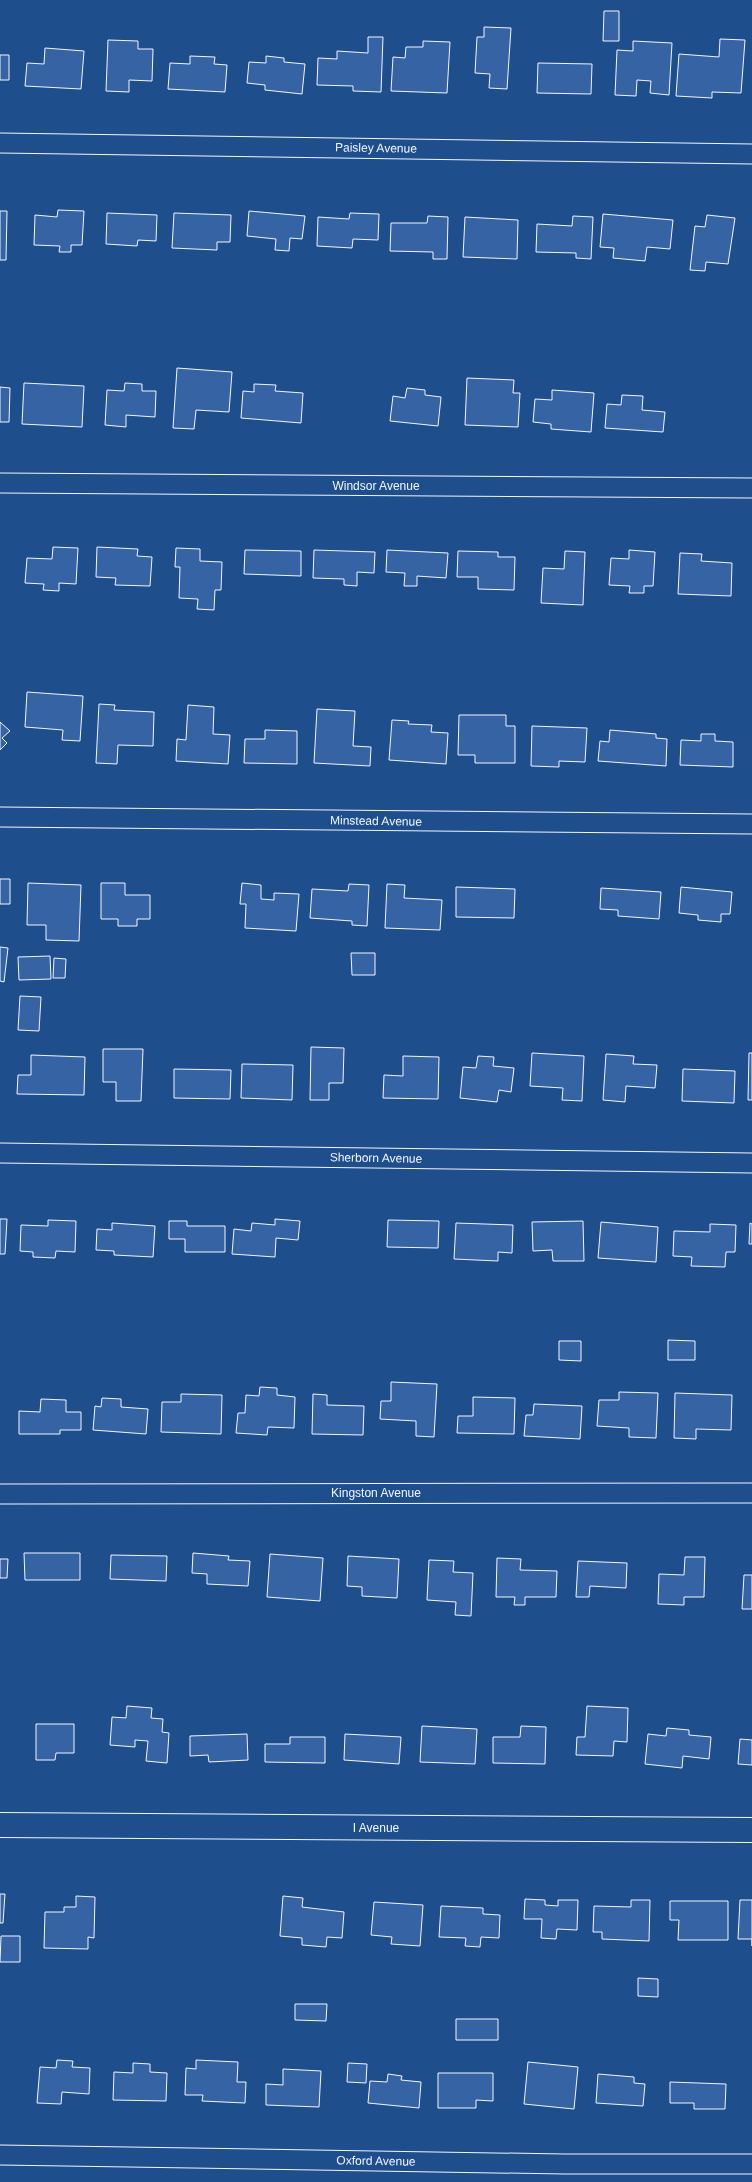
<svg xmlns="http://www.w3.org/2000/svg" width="752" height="2182" viewBox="0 0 752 2182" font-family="Arial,sans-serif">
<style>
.building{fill:#3563a3;stroke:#f2f6ff}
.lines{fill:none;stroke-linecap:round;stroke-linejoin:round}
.minor-casing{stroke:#f2f6ff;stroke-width:21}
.major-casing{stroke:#f2f6ff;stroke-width:26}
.minor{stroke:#1f4e8c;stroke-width:19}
.major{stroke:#1f4e8c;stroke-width:24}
.labels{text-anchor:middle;stroke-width:4;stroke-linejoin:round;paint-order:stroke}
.street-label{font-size:12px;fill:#f2f6ff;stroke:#1f4e8c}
</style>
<rect width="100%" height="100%" fill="#1f4e8c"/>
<!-- building -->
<path class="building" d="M604,11H619V41H603Z
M484,27L511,28L507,89L489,88L490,74L475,73L477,37H484Z
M368,37H383L381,92L353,91V86L317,85L318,58L337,59V51L368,53Z
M720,39L745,40L741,93L712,92V98L676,96L679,54L719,57Z
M108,40L138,41V49H153L152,81L129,80V92L106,91Z
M423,41L450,42L447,93L391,91L393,57L405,58L406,47H423Z
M633,41L672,43L669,95L650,93L651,81L637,80L636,96L615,95L617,50L633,51Z
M45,48L84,51L81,89L25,86L27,63L44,64Z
M0,55H9V80H0Z
M190,56L215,57L214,64L227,65L225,92L168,89L170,63L190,64Z
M266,56L284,58V62L305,64L302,94L265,90V85L247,83L249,62L266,63Z
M538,63L592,64L591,94L537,93Z
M58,210L84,211L82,245H71V252H59L60,246L34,245L35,215L57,217Z
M0,211H7L6,260H0Z
M249,211L305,216L302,239L290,238L289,251L275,250L276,239L247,236Z
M107,213L157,215L156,241L138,240L137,246L106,244Z
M174,213L231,215L230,242H217V250L172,248Z
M350,213L379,214L378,240L353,239L352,248L317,246L318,217L349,219Z
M603,214L673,220L670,249L647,247L645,261L613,258L614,248L600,247Z
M707,215L735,218L728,264L706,262L705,271L690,270L695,226L705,227Z
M428,216L448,217L447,259H433V252L390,251L391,223H427Z
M573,216L593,217L591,259L576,258V253L536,252L537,224L572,226Z
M465,217L518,220L517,259L463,257Z
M177,368L232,372L229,412L196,410L194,429L173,428Z
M467,378L514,380L513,393H520L518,427L465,425Z
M24,383L84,386L82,427L22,424Z
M125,383L142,384V391H156L155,417L126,415V427L105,425L107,390L124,391Z
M254,384L276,385L275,391L303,393L301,423L241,418L243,391L254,392Z
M0,387L10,388L9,422H0Z
M407,388L425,390V395L441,397L438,426L390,421L393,396L405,398Z
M552,390L594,393L591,432L551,429V424L533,422L535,399L552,400Z
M622,395L643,396L642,410L665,412L663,432L605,428L607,404L621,405Z
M53,547L78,548L76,584L59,583V591L43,590L44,584L25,583L27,558L52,559Z
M97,547L138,549L137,556L152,557L150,586L115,585L116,578L96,577Z
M176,548L200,549V561L222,562L221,590H215L214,610L197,609L198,599L179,598L180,567H175Z
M245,550L301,551V576L244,574Z
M314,550L375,552L374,573L357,572V586L344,585V579L313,578Z
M387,550L448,553L446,578L417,576V586H404L405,573L386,572Z
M629,550L655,552L653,586H644V593H629L630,586L609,585L611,558L629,559Z
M458,551L498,552V557H515L514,590L478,589V577H457Z
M565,551L585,552L583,605L541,603L543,568L564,569Z
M680,553L702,554L701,561L732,563L731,596L678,594Z
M27,692L83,696L80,741L62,740L63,730L25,727Z
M99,704L115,705L114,710L154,712L153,746L118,745L117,764L96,763Z
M188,705L214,707L213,734L230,735L228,764L176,761L177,739L186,740Z
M317,709L355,711L353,746L371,747L370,766L314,763Z
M459,715H506V726H515V763H475V755H458Z
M392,720L409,721L408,724L432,725L431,732L448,733L446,764L389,760Z
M0,722L10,731L2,738L7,743L0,750Z
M532,726L587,728L585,762L559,761V767L531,766Z
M265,730L297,731V764L244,763L245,739H265Z
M610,730L656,734V738L667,739L666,766L598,761L600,741L609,742Z
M701,734H715V741L733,742V767L680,765L681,740L701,741Z
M0,879H10V904H0Z
M28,883L81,885L79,941L46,940V925H27Z
M101,883H125V895H150V919H137V926H118V919H101Z
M242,883L261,885V899L274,900V893L299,894L296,931L245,928L246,904H240Z
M349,884L369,885L367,926L352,925V921L310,918L312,889L348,891Z
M387,884L405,885L404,898L442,900L440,930L385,928Z
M456,887L515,889L514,918L456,917Z
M681,887L732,892L730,914H721V922L698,920V915L679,913Z
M601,888L661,892L659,919L618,916V910L600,909Z
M0,947L8,948L4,982L0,981Z
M351,953H375V975H352Z
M50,956L51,979L19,980L18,957Z
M54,958L66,959L65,978H53Z
M20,996L41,997L39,1031L18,1030Z
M311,1047L344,1048L343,1083H329V1100H310Z
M103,1049H143L141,1101H116V1082H103Z
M532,1053L584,1056L582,1101L562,1100L563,1088L530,1086Z
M749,1053H752V1100H748Z
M606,1054L634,1056L633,1064L657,1065L655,1088L626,1086L625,1102L603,1100Z
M31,1055L85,1057L84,1095L17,1094L18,1075H31Z
M403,1056L439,1057L438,1099L383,1098L384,1075L403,1076Z
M478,1056L494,1057L493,1066L514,1068L511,1092L499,1090L497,1102L460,1098L463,1067L476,1068Z
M242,1064L293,1065L292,1100L241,1098Z
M174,1069L231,1070L230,1099L174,1098Z
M683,1069L735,1071L734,1103L682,1101Z
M0,1219H7L5,1254H0Z
M275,1219L300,1221L298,1240L276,1238L275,1257L232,1254L234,1229L251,1231L252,1223L275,1225Z
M48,1220L76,1221L75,1252L56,1251L55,1258L33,1257V1252L20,1251L21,1225L48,1226Z
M388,1220L439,1221L438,1248L387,1247Z
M169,1221H187V1226H225V1252H185V1239H169Z
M583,1221L584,1261H553L552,1250L533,1251L532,1222Z
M601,1222L658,1227L656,1262L598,1258Z
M112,1223L155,1226L153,1257L114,1255V1251L96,1250L97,1229L112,1230Z
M456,1223L513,1225L512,1253L498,1252V1261L454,1259Z
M750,1223L752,1224V1244H749Z
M710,1224L736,1225L735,1252H726L725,1267L691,1266L692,1257L673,1256L674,1231L710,1232Z
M668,1340L695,1341V1360H668Z
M559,1341H581V1361L559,1360Z
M391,1382L437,1384L434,1437L416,1436V1421L380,1419L381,1401H391Z
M260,1387L277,1388V1395L295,1397L294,1428L268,1427L267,1435L236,1433L238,1413H245L246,1395L259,1396Z
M619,1392L658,1393L656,1438L629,1437V1428L597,1426L599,1400H619Z
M675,1393L732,1395L731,1430L696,1429V1439L674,1438Z
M181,1394L222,1395L221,1434L161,1432L162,1402H181Z
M313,1394L327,1395V1405L364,1406L363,1435L312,1434Z
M473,1397L515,1398L514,1434L457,1433L458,1416H473Z
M102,1398L121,1399V1407L148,1409L146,1434L93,1430L95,1406L101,1407Z
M41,1399L66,1400V1412H81V1430H60V1434H19V1411L40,1412Z
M534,1404L582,1406L580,1439L524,1436L526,1415H533Z
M24,1553H80V1580H25Z
M193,1553L229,1556L228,1560L250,1561L248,1586L207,1584V1574L192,1573Z
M270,1554L323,1558L320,1601L267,1597Z
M111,1555L167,1556L166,1581L110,1579Z
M348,1556L399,1559L397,1598L362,1596V1587L347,1586Z
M685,1557H705L704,1597H684V1605L658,1604L659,1574L684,1575Z
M497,1558L521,1559L520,1570L557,1571L556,1597H525V1605H514L515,1597H496Z
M0,1559H8L7,1578H0Z
M429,1560L454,1561L453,1572L473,1573L471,1616L455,1615L456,1602L427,1600Z
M578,1561L627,1563L626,1588L590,1586L589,1597H576Z
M744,1575H752V1609H742Z
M127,1706L152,1708L151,1718L163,1719L162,1732L169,1733L167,1763L146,1761L148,1741L135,1740V1747L110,1745L112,1717L126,1718Z
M587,1706L628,1708L627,1742L614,1741L613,1756L576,1755L577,1737H585Z
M36,1724H74V1753H56L55,1760H36Z
M422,1726L477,1729L475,1764L420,1762Z
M521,1726L546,1727L545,1764L493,1763V1737H520Z
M667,1728L689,1730V1735L711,1737L709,1759L683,1756L682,1768L645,1764L648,1734L666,1736Z
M247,1734L248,1760L209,1762L208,1755L190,1756V1736Z
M345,1734L401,1737L399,1764L344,1760Z
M290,1737H325V1763L265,1762V1744H290Z
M740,1739L752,1740V1765L738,1764Z
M0,1894H5L3,1923H0Z
M76,1896L95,1897L94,1938L88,1937V1949L44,1948L45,1912H64V1907H76Z
M283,1896L303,1898L302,1907L344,1912L342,1938L327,1937L326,1947L302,1945V1938L280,1936Z
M525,1899L545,1900V1905L558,1906V1900H578L577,1930L557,1929L556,1939L541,1938L542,1919H524Z
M631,1900H650L649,1941L602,1939V1932H593L594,1906L631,1907Z
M740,1900H752V1946V1939H738Z
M670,1901H728V1940H678L679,1920H670Z
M374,1902L423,1905L420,1946L391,1944L392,1937L371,1935Z
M441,1906L483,1908V1914L500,1915L499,1938L481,1937L480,1947L465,1946L466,1938L439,1937Z
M1,1936H20V1962H0Z
M638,1978L658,1979V1997L638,1996Z
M295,2004H327L326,2021L295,2020Z
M456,2019H498V2040H456Z
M57,2060L73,2061L72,2067L90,2068L89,2094L62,2092L61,2104L37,2103L40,2067L56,2068Z
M196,2060L238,2062L237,2082H246L245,2103L202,2101L203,2095H185L186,2068L196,2069Z
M528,2062L578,2067L574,2109L524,2104Z
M133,2063L150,2064V2072L167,2073L166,2101L113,2100L114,2072L133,2073Z
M348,2063L367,2064L366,2083L347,2082Z
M283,2069L321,2071L319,2107L266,2105V2084L283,2085Z
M438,2073H493V2101L476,2100V2108H438Z
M388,2074L402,2076L401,2080L421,2082L419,2108L368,2103L370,2081L387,2082Z
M598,2074L634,2077V2083L645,2084L643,2106L596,2103Z
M670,2082L726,2084L725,2109H694V2103H670Z"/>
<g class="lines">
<defs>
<path id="minor" d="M0,143L752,154
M0,483L752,488
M0,817L752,824
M0,1153L752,1163
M0,1494L752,1493
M0,2155L564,2164H752"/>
<path id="major" d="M0,1825L752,1830"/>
</defs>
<!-- minor casing -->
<use href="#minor" class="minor-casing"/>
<!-- major casing -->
<use href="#major" class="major-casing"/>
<!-- minor -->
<use href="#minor" class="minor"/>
<!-- major -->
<use href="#major" class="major"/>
</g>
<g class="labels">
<!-- street labels -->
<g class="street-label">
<text transform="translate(376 148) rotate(1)" y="4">Paisley Avenue</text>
<text x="376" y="490">Windsor Avenue</text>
<text transform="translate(376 821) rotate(1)" y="4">Minstead Avenue</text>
<text transform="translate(376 1158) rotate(1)" y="4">Sherborn Avenue</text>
<text x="376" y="1497">Kingston Avenue</text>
<text x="376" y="1832">I Avenue</text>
<text transform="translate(376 2161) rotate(1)" y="4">Oxford Avenue</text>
</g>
</g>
</svg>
